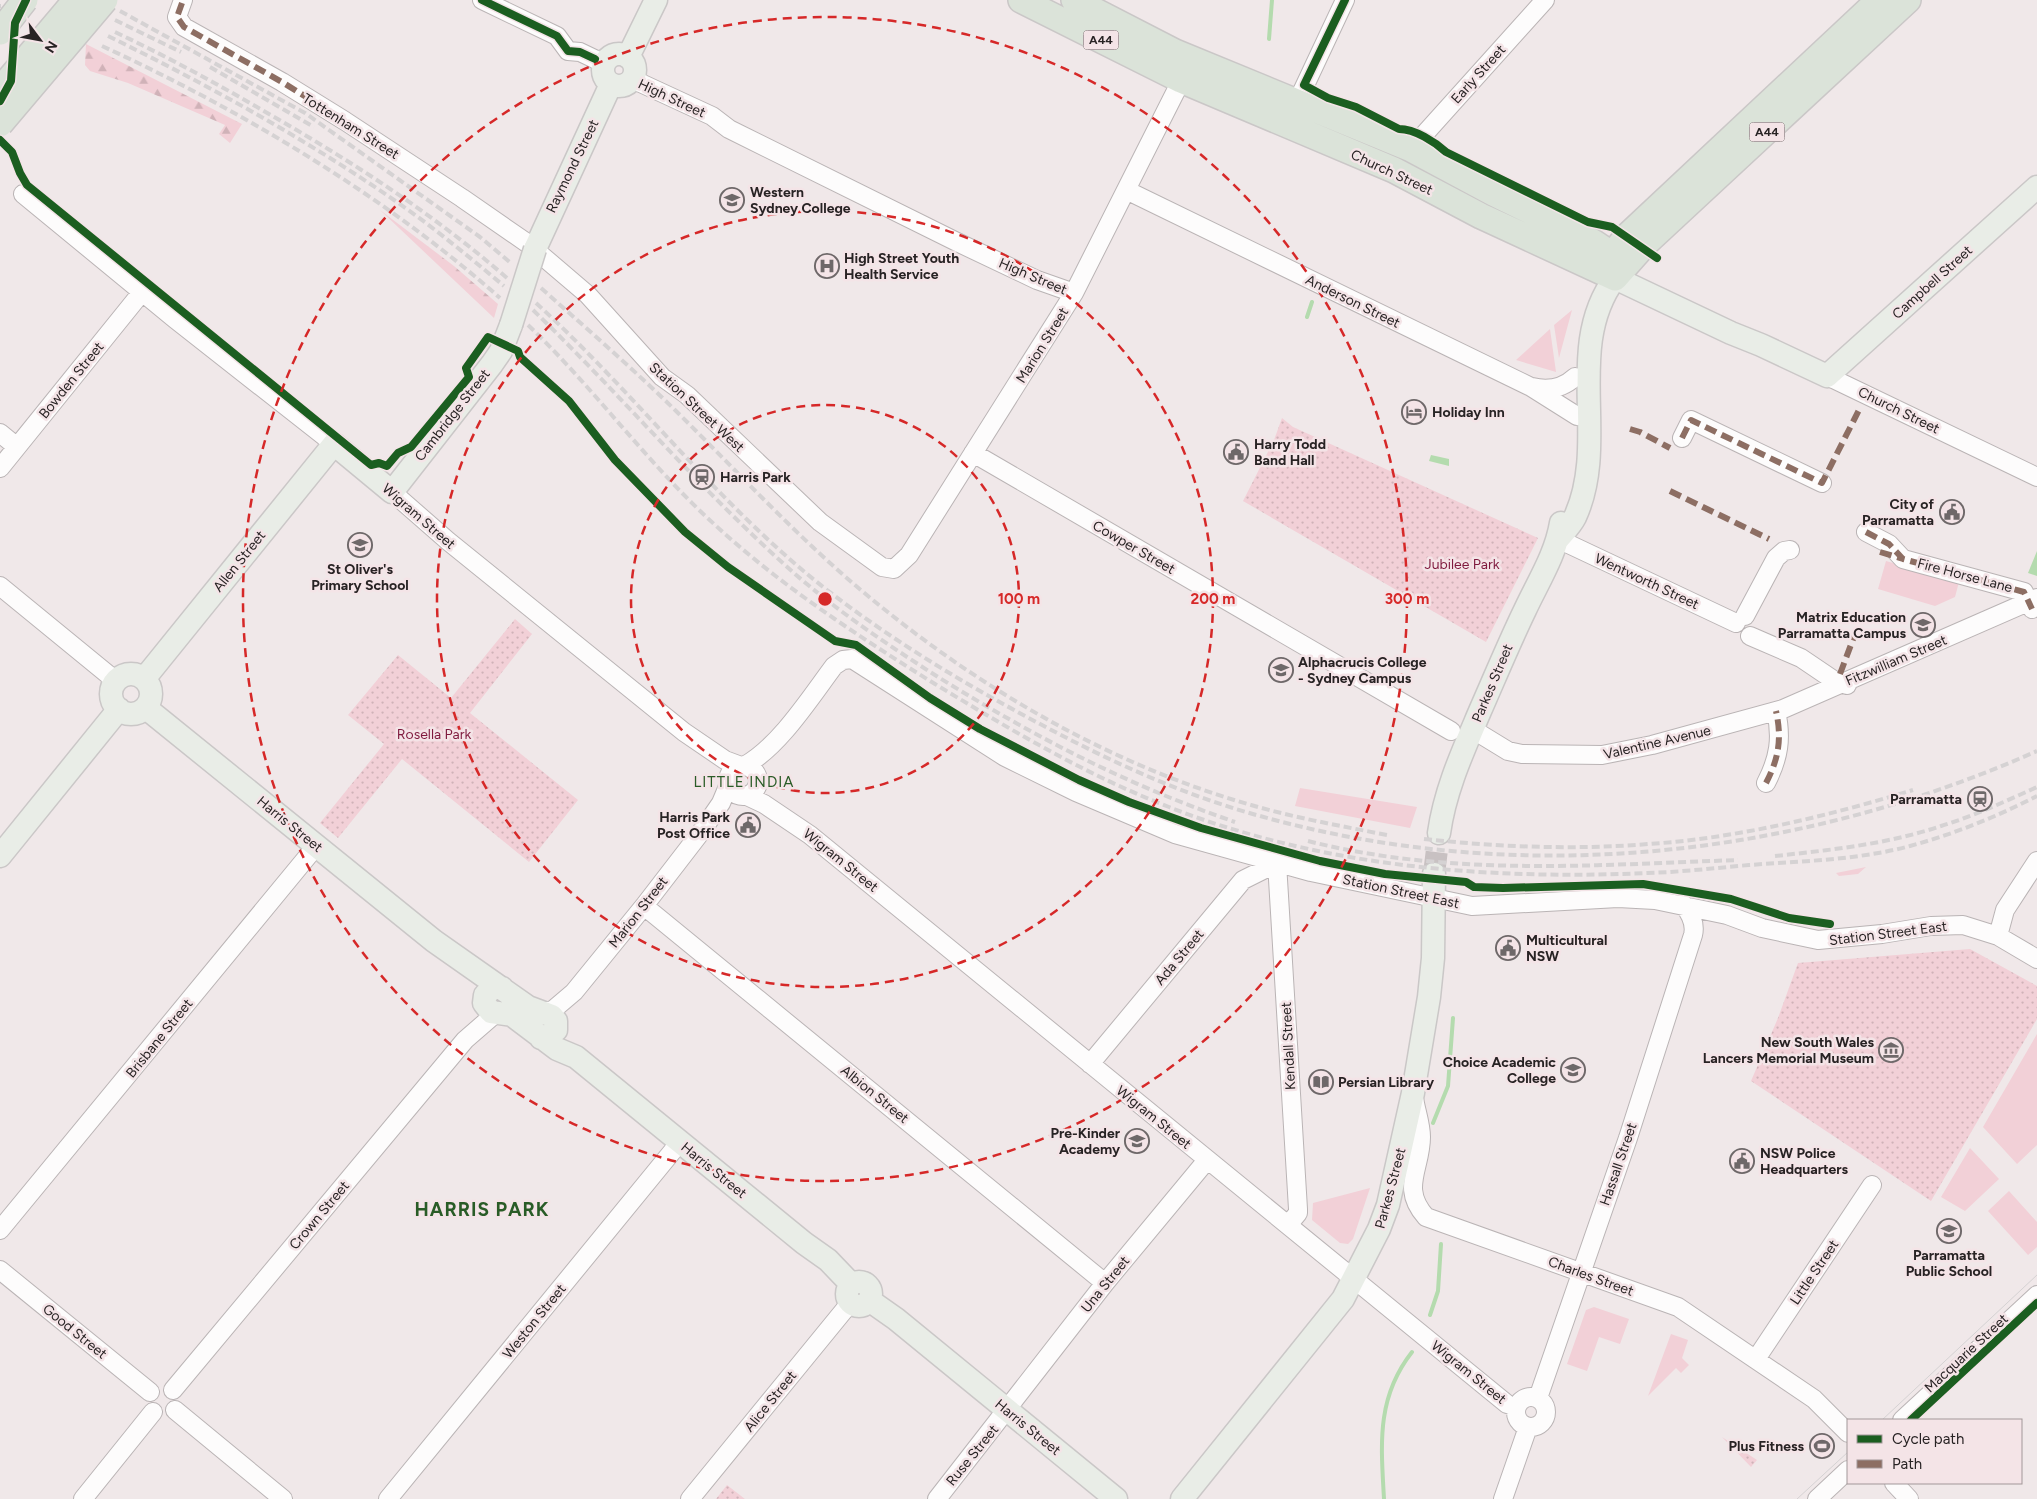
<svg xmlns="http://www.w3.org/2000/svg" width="2037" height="1499" viewBox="0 0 2037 1499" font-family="Figtree,sans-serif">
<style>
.green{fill:#f2d0d7}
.forest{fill:url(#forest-firs)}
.park{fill:url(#park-dots)}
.water{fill:#b4dbae}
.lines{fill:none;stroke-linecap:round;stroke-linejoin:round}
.stream{stroke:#b4dbae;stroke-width:4}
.major-tunnel{stroke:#c8c1c2;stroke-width:22;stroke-dasharray:22 11;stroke-linecap:butt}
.minor-casing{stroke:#bab4b5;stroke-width:20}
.major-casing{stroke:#cac7c7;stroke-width:25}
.highway-casing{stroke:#cac7c7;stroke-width:28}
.minor{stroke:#fdfcfc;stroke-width:18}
.major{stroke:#e9ede7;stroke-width:22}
.highway{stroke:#dbe3d9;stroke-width:25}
.tram{stroke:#d5d2d3;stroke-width:1}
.rail{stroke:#d5d2d3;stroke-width:4;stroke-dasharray:8 4;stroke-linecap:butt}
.major-bridge-casing{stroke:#cac7c7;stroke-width:25;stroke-linecap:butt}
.highway-bridge-casing{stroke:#cac7c7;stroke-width:28;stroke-linecap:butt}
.major-bridge{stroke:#e9ede7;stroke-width:22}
.highway-bridge{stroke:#dbe3d9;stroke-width:25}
.quiet{stroke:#8d6e63;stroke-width:6;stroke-dasharray:12 6;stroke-linecap:butt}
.cycleway-casing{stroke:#f4e4e7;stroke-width:11}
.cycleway{stroke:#1b5e20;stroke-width:8}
.ring{fill:none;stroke:#d62828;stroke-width:2.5;stroke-dasharray:9 6}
.labels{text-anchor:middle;stroke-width:5;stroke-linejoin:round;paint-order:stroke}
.shield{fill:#f4e4e7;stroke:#655d5e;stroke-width:1}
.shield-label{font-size:12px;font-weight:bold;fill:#282324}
.street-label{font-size:14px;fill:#282324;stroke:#f4e4e7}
.poi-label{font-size:14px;font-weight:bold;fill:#282324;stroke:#f4e4e7;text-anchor:start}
.park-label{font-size:14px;fill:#7f1a3e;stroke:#f4e4e7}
.neighbourhood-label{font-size:15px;letter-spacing:1px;fill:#2a5c27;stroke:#f4e4e7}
.district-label{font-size:19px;font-weight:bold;letter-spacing:1px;fill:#2a5c27;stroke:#f4e4e7}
.centre{fill:#d62828;stroke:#f4e4e7;stroke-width:2.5}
.ring-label{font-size:15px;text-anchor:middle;font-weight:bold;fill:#d62828;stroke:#f4e4e7;stroke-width:5;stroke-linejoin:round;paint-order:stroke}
</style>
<defs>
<pattern id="forest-firs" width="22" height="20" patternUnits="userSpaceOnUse" patternTransform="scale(1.25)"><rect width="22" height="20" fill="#f2d0d7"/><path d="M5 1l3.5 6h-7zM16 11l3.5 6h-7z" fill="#d0b2b8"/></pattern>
<pattern id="park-dots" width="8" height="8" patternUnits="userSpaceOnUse" patternTransform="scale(1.25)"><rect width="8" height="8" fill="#f2d0d7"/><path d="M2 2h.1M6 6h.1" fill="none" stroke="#d0b2b8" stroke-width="1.8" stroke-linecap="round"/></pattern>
</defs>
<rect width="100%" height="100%" fill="#f0e8e9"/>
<!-- green -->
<path class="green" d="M1572,310L1559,358L1554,325Z
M1550,329L1556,372L1516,360Z
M1886,561L1959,582L1955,597L1935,606L1878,589Z
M1300,788L1417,807L1410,828L1295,806Z
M1866,867L1858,874L1839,876L1836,873Z
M2037,1034V1145L2017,1164L1983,1127Z
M1970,1148L1999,1179L1965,1211L1941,1197Z
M1370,1188L1353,1239L1348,1244L1340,1243L1312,1220L1313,1203Z
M2009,1191L2037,1222V1247L2028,1255L1988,1211Z
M1594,1307L1629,1319L1620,1344L1599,1337L1587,1371L1567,1364L1586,1310Z
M1671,1334L1688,1340L1682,1358L1689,1365L1681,1373L1676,1368L1648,1396Z"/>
<!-- forest -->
<path class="forest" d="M86,44L242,124L230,143L219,134L225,125L128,83L90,71L85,65Z
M380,210L454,266L498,304L494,318Z"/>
<!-- park -->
<path class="park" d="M1282,418L1293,427L1538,538L1486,642L1243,501L1274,440Z
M515,619L532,634L470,713L578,800L529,862L402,759L338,838L320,823L384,744L348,715L398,655L451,698Z
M1970,949L2037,986V1019L1931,1201L1751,1081L1778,1018L1798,963Z
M1722,1437L1757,1460L1751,1467Z
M727,1485L745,1499H716Z"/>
<!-- water -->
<path class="water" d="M1431,455L1449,459V466L1429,461Z
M2037,551V576L2028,573Z"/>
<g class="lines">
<!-- stream -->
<path class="stream" d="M1269,39L1272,0
M1307,317L1312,302
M1433,1123L1448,1086L1453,1018
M1430,1315L1438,1291L1441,1244
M1384,1499C1381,1444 1376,1398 1412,1352"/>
<!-- major-tunnel -->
<path class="major-tunnel" d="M1434,874L1439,833"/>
<defs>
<path id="minor" d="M183,0L177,17L184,27L282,82L345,121L462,198L527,243L588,295L662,377L687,395L820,522L882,567L894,569L909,555L1074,293L1186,71
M482,0L557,36L568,51L580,52L605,64
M632,79L712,116L729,129L957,242L1037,280L1074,293
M1292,113L1345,0
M1411,149L1545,0
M1126,190L1531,387L1577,416
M23,194L175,319L334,444
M1827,376L2037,477
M1532,387C1548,391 1562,389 1575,377
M0,433L17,447
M1682,438L1691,420L1822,483
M973,453L1451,731
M0,468L142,292
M392,492L448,541L684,732L725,760L741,766
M1866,532L1889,544L1903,559L2024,592L2032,609
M1558,539L1736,623
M0,586L116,681
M1745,616L1776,558L1784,551L1790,550
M1750,636L1801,658L1835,681L1847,685
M1472,729L1508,751L1522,754L1602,755L1652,745L1783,709L2037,598
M744,766C779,747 810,698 834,666L843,660L852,659L1005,757L1076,792L1175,834L1311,872L1472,906L1618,898L1655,900L1727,915L1762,928L1818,940L1882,934L1931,926L1963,925L1998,936L2037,959
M728 781a15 15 0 1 1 30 0a15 15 0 1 1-30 0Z
M1766,783C1779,758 1782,738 1776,711
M747,796L764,804L810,835L1507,1404L1517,1407
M1277,863L1298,1209V1213L1288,1225
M644,906L1105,1283
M1998,936L2005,910L2037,861
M545,1012L554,1009L574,992L644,906L701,832L721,803L729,784
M1090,1064L1243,880L1277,863
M1414,1098C1416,1111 1421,1124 1421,1137C1421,1169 1400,1188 1426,1217L1678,1307L1814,1399L1848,1433
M0,1230L317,845
M0,1270L150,1392
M1756,1359L1872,1185
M173,1390L465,1040L495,1014
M1516 1412a15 15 0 1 1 30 0a15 15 0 1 1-30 0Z
M1538,1398L1628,1138L1693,935C1696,923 1690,913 1683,904
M175,1410L283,1499
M1902,1420L2037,1295
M1894,1483L1909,1499
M83,1499L153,1412
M388,1499L680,1142
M690,1499L850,1303
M937,1499L1105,1283L1207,1160
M1503,1499L1528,1427
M1817,1499L1848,1470"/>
<path id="major" d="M603 70a16 16 0 1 1 32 0a16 16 0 1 1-32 0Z
M628,57L656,0
M535,249L611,84
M1558,539C1564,532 1571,525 1575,517C1610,441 1563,348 1615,278L1731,333L1761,345L1827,376L2037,187
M111 694a20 20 0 1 1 40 0a20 20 0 1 1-40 0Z
M144,679L334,444L392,492L492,364L501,351L511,325
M146,708L434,941L528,1007L552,1016L556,1021V1030L547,1037L541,1038
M1439,833C1445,790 1463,751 1480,711C1495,677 1509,643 1525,610C1538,582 1556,554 1561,523
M0,856L119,709
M502,988L494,987L485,995L484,1003L491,1012L512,1015L557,1049L576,1057L804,1243L828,1260L851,1284
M847 1294a12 12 0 1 1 24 0a12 12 0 1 1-24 0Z
M869,1300L896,1319L1116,1499
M1182,1499L1343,1299L1379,1229L1388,1205L1413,1093L1429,997L1433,958L1434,874"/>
<path id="highway" d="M1021,0L1181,80L1394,170L1481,216L1615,278L1646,243L1908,0
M1074,0L1175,52L1411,149L1493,193L1593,242L1626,264
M1603,267L1626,237L1879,0"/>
</defs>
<!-- minor casing -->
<use href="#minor" class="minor-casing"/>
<!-- major casing -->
<use href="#major" class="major-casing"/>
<!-- highway casing -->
<use href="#highway" class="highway-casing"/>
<!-- minor -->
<use href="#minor" class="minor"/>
<!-- major -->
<use href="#major" class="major"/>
<!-- highway -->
<use href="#highway" class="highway"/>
<!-- tram -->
<path class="tram" d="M1882,1420L2037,1275
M1797,1499L1848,1452"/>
<!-- rail -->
<path class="rail" d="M0,6H1
M120,11L305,113L480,237L512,264
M115,20L181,52
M115,32C170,58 223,87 276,118C357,165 436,216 507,278
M108,36C206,84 304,138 394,200C432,226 468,256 504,286
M102,46C241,110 385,196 500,298
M210,67L314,127
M541,288C586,328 632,368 675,410C739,473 799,539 868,596C980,689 1111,765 1251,805C1296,818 1341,826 1387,835
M536,303C636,394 719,506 827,590C883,633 943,671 1005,705C1083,748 1161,787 1246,812C1507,889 1790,861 2037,751
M533,310C619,393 696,485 785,565C831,607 885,643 938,677C1037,738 1125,784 1235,822
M528,325C594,388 647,463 714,524C781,586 858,636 935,684C1011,730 1086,775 1169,807C1321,867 1486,880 1647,873C1682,872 1715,868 1749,865C1803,861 1858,860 1910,846C1954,834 1996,817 2037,796
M1424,839C1499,847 1574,850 1649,844C1738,838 1828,816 1913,790
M1308,841C1449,877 1595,865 1738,860
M1775,856C1831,850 1888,844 1941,826C1974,816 2006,801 2037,787"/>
<defs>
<path id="major-bridge" d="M511,325L535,249"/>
<path id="highway-bridge" d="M0,32L25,0
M0,90L76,0
M0,124L105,0"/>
</defs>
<!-- major-bridge casing -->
<use href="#major-bridge" class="major-bridge-casing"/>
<!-- highway-bridge casing -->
<use href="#highway-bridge" class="highway-bridge-casing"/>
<!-- major-bridge -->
<use href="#major-bridge" class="major-bridge"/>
<!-- highway-bridge -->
<use href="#highway-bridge" class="highway-bridge"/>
<!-- quiet -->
<path class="quiet" d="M182,3L177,17L184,27L282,82L345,121
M1630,429L1640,432L1670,448
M1682,438L1691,420L1822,483L1860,408
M1670,491L1769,539
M1866,532L1889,544L1903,559L2024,592L2032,609
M1880,552L1903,559
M1840,674L1855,634
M1766,783C1779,758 1782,738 1776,711"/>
<defs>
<path id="cycleway" d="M482,0L557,36L568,51L580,52L595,59
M1345,0L1304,85L1328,98L1356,107L1399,129C1415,129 1435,142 1446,152L1588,222L1612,227L1657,258
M0,101L11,81L15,23L26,0
M0,140L12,152L20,173L27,185L371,465L379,463L387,466L398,453L411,447L469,377L466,368L488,337L518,351L520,357L569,401L615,460L685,532L728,567L835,641L856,645L930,698L980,729L1079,780L1129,802L1201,828L1320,861L1385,874L1466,882L1474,887L1503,888L1643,884L1731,899L1789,918L1830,924
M1911,1420L2037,1303"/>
</defs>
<!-- cycleway casing -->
<use href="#cycleway" class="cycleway-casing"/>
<!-- cycleway -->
<use href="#cycleway" class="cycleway"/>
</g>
<!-- distance rings -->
<g class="ring">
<circle cx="825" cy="599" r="194"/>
<circle cx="825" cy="599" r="388"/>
<circle cx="825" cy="599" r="582"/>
</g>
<!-- icons -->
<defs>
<symbol id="university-ring" viewBox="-11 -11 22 22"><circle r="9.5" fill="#f4e4e7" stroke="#6e6869" stroke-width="1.5"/><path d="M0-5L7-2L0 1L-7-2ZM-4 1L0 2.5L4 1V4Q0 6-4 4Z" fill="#6e6869"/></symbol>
<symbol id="hospital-ring" viewBox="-11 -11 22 22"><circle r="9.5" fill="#f4e4e7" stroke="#6e6869" stroke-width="1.5"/><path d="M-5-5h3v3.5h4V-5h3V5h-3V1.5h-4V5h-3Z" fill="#6e6869"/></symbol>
<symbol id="hotel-ring" viewBox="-11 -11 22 22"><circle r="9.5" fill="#f4e4e7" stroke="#6e6869" stroke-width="1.5"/><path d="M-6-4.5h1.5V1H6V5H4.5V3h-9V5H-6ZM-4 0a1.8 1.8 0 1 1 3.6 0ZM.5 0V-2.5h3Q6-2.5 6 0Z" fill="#6e6869"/></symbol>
<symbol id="civic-ring" viewBox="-11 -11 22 22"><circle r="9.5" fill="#f4e4e7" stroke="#6e6869" stroke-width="1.5"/><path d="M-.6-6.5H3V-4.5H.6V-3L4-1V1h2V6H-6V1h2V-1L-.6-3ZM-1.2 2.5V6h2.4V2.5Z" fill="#6e6869"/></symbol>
<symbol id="station-ring" viewBox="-11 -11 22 22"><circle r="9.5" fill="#f4e4e7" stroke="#6e6869" stroke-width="1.5"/><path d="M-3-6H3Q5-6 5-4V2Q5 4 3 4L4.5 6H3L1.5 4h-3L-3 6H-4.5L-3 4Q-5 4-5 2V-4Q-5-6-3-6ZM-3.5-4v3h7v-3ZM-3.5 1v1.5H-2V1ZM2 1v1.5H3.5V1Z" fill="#6e6869"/></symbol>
<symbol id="school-ring" viewBox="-11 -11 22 22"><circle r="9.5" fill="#f4e4e7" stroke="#6e6869" stroke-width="1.5"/><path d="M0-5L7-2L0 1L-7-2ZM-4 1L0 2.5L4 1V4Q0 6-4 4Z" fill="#6e6869"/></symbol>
<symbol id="museum-ring" viewBox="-11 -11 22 22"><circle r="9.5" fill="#f4e4e7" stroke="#6e6869" stroke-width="1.5"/><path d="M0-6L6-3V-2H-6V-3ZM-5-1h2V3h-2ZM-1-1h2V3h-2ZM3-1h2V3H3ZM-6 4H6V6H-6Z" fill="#6e6869"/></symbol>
<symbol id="library-ring" viewBox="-11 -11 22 22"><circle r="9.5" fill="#f4e4e7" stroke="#6e6869" stroke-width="1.5"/><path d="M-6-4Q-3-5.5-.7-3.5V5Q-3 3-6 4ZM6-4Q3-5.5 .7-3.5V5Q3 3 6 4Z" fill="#6e6869"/></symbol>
<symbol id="stadium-ring" viewBox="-11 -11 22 22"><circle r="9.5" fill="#f4e4e7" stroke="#6e6869" stroke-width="1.5"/><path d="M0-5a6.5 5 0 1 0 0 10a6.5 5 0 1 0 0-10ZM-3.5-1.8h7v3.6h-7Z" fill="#6e6869"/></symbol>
</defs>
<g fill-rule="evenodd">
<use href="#university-ring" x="718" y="186" width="28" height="28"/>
<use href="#hospital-ring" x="813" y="252" width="28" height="28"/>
<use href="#hotel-ring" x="1400" y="398" width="28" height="28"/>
<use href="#civic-ring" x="1222" y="438" width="28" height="28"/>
<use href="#station-ring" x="688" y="463" width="28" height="28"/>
<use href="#civic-ring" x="1938" y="498" width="28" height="28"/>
<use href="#school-ring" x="346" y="531" width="28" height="28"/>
<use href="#school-ring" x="1909" y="611" width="28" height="28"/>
<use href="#university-ring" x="1267" y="656" width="28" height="28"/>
<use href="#station-ring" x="1966" y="785" width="28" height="28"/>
<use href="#civic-ring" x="734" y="811" width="28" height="28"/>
<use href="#civic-ring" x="1494" y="934" width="28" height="28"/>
<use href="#museum-ring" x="1877" y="1036" width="28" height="28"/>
<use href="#university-ring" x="1559" y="1056" width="28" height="28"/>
<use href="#library-ring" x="1307" y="1068" width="28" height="28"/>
<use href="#school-ring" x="1123" y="1127" width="28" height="28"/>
<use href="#civic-ring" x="1728" y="1147" width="28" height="28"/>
<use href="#school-ring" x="1935" y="1217" width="28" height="28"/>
<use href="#stadium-ring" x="1808" y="1432" width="28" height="28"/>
</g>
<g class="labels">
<!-- shield labels -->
<g class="shield">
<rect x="1083.5" y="30.5" width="35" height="19" rx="4"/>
<rect x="1749.5" y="122.5" width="35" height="19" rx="4"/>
</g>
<g class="shield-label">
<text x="1101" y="44">A44</text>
<text x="1767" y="136">A44</text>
</g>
<!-- street labels -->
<g class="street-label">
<text transform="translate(1478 74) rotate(-48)" y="5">Early Street</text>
<text transform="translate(672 98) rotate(25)" y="5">High Street</text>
<text transform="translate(351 126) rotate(32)" y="5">Tottenham Street</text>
<text transform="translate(572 166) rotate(-64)" y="5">Raymond Street</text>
<text transform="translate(1392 172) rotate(25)" y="5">Church Street</text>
<text transform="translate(1033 276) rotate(23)" y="5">High Street</text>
<text transform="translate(1932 282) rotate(-42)" y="5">Campbell Street</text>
<text transform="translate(1353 301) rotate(26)" y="5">Anderson Street</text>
<text transform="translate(1042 345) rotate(-58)" y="5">Marion Street</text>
<text transform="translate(71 380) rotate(-51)" y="5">Bowden Street</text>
<text transform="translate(697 407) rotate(43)" y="5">Station Street West</text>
<text transform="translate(1899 410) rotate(26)" y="5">Church Street</text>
<text transform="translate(452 415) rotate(-52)" y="5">Cambridge Street</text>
<text transform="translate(419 516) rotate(41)" y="5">Wigram Street</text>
<text transform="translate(1134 547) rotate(30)" y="5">Cowper Street</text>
<text transform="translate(239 561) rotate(-51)" y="5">Allen Street</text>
<text transform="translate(1965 575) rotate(15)" y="5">Fire Horse Lane</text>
<text transform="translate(1647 581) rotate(25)" y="5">Wentworth Street</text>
<text transform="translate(1896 660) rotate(-23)" y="5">Fitzwilliam Street</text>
<text transform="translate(1492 683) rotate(-67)" y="5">Parkes Street</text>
<text transform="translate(1657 742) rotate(-13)" y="5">Valentine Avenue</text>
<text transform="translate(290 824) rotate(39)" y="5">Harris Street</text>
<text transform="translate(841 860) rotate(39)" y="5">Wigram Street</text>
<text transform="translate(1401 891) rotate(12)" y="5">Station Street East</text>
<text transform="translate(638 912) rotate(-52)" y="5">Marion Street</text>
<text transform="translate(1888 933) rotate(-7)" y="5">Station Street East</text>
<text transform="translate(1179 957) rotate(-50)" y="5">Ada Street</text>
<text transform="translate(159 1038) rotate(-51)" y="5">Brisbane Street</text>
<text transform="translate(1288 1046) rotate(-93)" y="5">Kendall Street</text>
<text transform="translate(875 1094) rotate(39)" y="5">Albion Street</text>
<text transform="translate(1154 1117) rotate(39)" y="5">Wigram Street</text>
<text transform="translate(1618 1164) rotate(-71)" y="5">Hassall Street</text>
<text transform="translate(714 1170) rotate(39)" y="5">Harris Street</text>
<text transform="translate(1390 1188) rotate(-75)" y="5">Parkes Street</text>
<text transform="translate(319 1215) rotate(-50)" y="5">Crown Street</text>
<text transform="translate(1814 1272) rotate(-56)" y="5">Little Street</text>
<text transform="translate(1591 1276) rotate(20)" y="5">Charles Street</text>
<text transform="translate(1105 1284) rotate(-51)" y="5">Una Street</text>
<text transform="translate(534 1321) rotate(-51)" y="5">Weston Street</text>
<text transform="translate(75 1331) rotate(39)" y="5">Good Street</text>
<text transform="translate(1966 1353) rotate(-43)" y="5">Macquarie Street</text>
<text transform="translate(1469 1372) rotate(39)" y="5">Wigram Street</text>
<text transform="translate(770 1401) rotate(-51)" y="5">Alice Street</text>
<text transform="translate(1028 1427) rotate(39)" y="5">Harris Street</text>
<text transform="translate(972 1455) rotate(-51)" y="5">Ruse Street</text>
</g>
<!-- poi labels -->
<g class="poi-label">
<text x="750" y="197">Western<tspan x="750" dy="16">Sydney College</tspan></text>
<text x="844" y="263">High Street Youth<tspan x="844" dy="16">Health Service</tspan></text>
<text x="1432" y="417">Holiday Inn</text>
<text x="1254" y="449">Harry Todd<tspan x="1254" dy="16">Band Hall</tspan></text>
<text x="720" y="482">Harris Park</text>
<text x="1934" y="509" text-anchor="end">City of<tspan x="1934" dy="16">Parramatta</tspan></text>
<text x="360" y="574" text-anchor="middle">St Oliver's<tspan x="360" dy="16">Primary School</tspan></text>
<text x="1906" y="622" text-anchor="end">Matrix Education<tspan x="1906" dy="16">Parramatta Campus</tspan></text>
<text x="1298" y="667">Alphacrucis College<tspan x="1298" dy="16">- Sydney Campus</tspan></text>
<text x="1962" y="804" text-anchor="end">Parramatta</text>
<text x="730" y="822" text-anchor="end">Harris Park<tspan x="730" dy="16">Post Office</tspan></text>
<text x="1526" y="945">Multicultural<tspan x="1526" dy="16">NSW</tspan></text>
<text x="1874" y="1047" text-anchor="end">New South Wales<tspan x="1874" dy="16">Lancers Memorial Museum</tspan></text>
<text x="1556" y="1067" text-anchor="end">Choice Academic<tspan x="1556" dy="16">College</tspan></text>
<text x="1338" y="1087">Persian Library</text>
<text x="1120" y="1138" text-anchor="end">Pre-Kinder<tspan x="1120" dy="16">Academy</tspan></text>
<text x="1760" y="1158">NSW Police<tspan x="1760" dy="16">Headquarters</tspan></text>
<text x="1949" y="1260" text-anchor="middle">Parramatta<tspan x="1949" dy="16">Public School</tspan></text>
<text x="1804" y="1451" text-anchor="end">Plus Fitness</text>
</g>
<!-- park labels -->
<g class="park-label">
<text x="1462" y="569">Jubilee Park</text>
<text x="434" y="739">Rosella Park</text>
</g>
<!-- neighbourhood labels -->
<g class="neighbourhood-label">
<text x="744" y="787">LITTLE INDIA</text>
</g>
<!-- district labels -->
<g class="district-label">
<text x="482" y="1216">HARRIS PARK</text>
</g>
</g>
<circle cx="825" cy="599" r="8" class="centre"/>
<g class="ring-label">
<text x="1019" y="604">100 m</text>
<text x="1213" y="604">200 m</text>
<text x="1407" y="604">300 m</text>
</g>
<!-- legend -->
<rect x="1847" y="1419" width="175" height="65" fill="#f4e4e7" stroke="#a29799"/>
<rect x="1857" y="1435" width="25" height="8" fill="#1b5e20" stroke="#a29799"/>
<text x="1892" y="1444" font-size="15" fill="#282324">Cycle path</text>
<rect x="1857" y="1460" width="25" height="8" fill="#8d6e63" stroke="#a29799"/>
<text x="1892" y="1469" font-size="15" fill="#282324">Path</text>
<!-- north arrow -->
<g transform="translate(40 40) rotate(122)" stroke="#f4e4e7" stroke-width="4" paint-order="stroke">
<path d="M0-4L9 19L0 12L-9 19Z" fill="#282324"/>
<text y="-8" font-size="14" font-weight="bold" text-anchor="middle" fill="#282324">N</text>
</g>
</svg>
